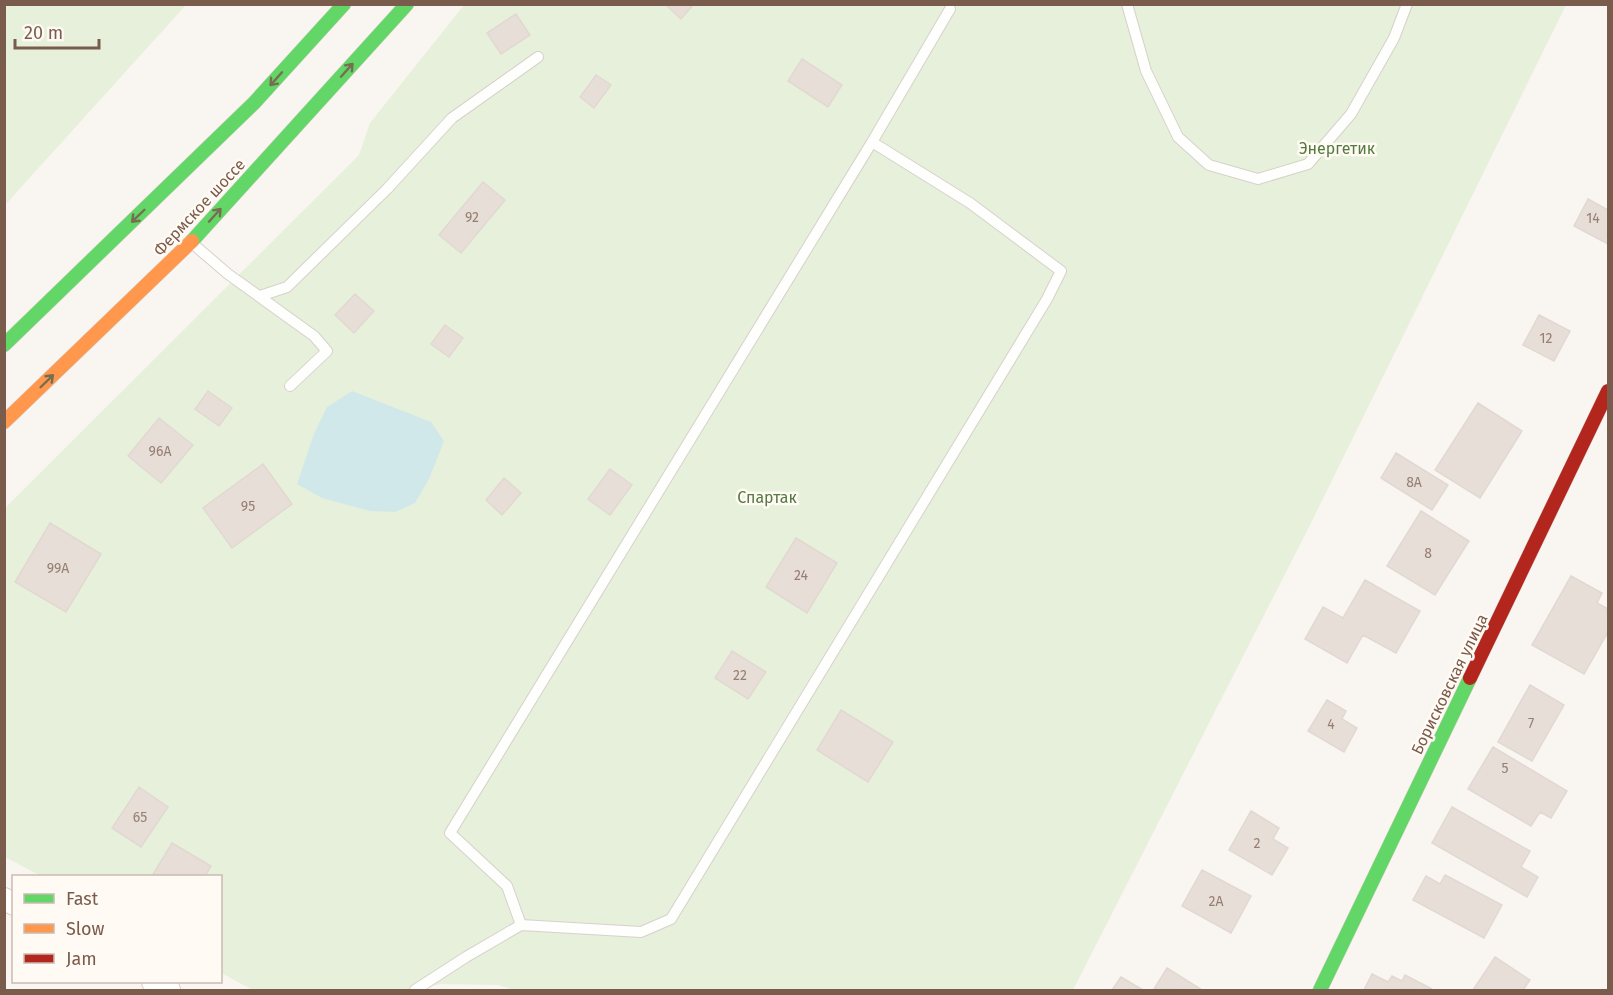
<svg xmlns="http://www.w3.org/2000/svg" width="1613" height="995" viewBox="0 0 1613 995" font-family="'Fira Sans',sans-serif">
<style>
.green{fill:#e7f0db}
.water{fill:#d0e8ea}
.building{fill:#e6ded7;stroke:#e2d8d2;stroke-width:1.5}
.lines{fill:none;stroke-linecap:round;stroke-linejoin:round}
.lane-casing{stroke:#d7d1cb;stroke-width:12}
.street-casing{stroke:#d7d1cb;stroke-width:24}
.fast-casing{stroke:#d9d2cb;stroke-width:15}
.slow-casing{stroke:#d9d2cb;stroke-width:15}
.jam-casing{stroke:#d9d2cb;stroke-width:15}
.lane{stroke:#fefefd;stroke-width:10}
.street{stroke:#fefefd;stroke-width:22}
.fast{stroke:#63d668;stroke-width:14}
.slow{stroke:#ff974d;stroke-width:14}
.jam{stroke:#b3261e;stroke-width:14}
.oneway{stroke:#776e51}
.labels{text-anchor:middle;stroke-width:5;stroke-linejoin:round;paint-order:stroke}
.number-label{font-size:14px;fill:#977e72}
.park-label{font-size:16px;fill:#537a41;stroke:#fffaf3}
.street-label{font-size:16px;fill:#7a5c4d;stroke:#fffaf3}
</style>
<rect width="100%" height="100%" fill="#f9f5f0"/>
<!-- green -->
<path class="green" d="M5,4L186,5L5,205L4,5Z
M464,5H1566L1310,525L1073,990H514L499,985L442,984L406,990H253L221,973L220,876H41L5,857V508L359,155L370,123Z"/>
<!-- water -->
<path class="water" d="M352,391L431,422L444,441L429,479L415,503L395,512L370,511L322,498L297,484L314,434L327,407Z"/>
<!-- building -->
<path class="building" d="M665,4H694L681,19Z
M516,14L530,35L501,54L487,33Z
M802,59L842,85L828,107L788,81Z
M596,75L611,85L594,108L580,97Z
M483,182L505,200L461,253L439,235Z
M1588,199L1608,210V244L1574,226Z
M355,294L374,311L354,333L335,315Z
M1539,315L1570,331L1554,361L1523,345Z
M445,325L463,338L449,357L431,344Z
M208,391L232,408L219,426L195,409Z
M1478,403L1522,431L1480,498L1435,470Z
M159,418L193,445L161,483L128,456Z
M1396,453L1448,485L1432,510L1381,478Z
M263,464L292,504L232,548L203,508Z
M610,469L632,485L610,515L588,499Z
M504,478L521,493L502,515L486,500Z
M1421,511L1469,541L1435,595L1387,566Z
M50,523L101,554L66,612L15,582Z
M796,538L837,563L807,613L766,587Z
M1571,576L1602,593L1597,603L1608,609V632L1584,674L1532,645Z
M1365,580L1420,611L1396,653L1363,635L1347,663L1305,639L1323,607L1343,618Z
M732,651L766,672L748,699L715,678Z
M1530,685L1564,705L1532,761L1498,742Z
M1327,700L1346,711L1342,719L1357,728L1344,752L1308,731Z
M841,710L893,742L868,782L817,750Z
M1493,747L1567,791L1551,818L1540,812L1531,826L1468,789Z
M139,787L168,807L141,847L112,828Z
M1452,807L1530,851L1521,867L1538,877L1527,897L1432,843Z
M1251,811L1279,828L1273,839L1288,848L1272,875L1229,850Z
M172,843L211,866L205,876H152Z
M1202,870L1251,896L1231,933L1182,906Z
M1445,875L1502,905L1484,938L1413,900L1426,876L1440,884Z
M1495,957L1530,980L1523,990H1473Z
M1167,968L1202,990L1154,989Z
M1372,974L1388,982L1392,976L1402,981L1405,975L1432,989L1364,990Z
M1121,977L1143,990H1112Z"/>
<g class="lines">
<defs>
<path id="lane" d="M1127,4L1146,71L1178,137L1209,165L1258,179L1308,164L1351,114L1394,38L1407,4
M872,142L950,9
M193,244L228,274L314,336L327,351L290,386
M260,296L287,287L387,189L452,118L538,57
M415,990L466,957L521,925L641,932L671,919L1047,299L1061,271L970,203L872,142L450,833L507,886L521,925"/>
<path id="street" d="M4,899L14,904
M153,982L169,990"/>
<path id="fast" d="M192,241L407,4
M4,345L254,103L344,4
M1320,990L1470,678"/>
<path id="slow" d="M4,422L192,241"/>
<path id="jam" d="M1470,678L1608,391"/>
</defs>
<!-- lane casing -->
<use href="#lane" class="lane-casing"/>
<!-- street casing -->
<use href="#street" class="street-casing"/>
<!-- fast casing -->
<use href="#fast" class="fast-casing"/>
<!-- slow casing -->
<use href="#slow" class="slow-casing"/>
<!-- jam casing -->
<use href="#jam" class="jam-casing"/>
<!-- lane -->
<use href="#lane" class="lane"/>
<!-- street -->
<use href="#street" class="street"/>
<!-- fast -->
<use href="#fast" class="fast"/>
<!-- slow -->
<use href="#slow" class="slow"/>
<!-- jam -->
<use href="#jam" class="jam"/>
</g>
<!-- one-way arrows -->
<defs><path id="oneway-shaft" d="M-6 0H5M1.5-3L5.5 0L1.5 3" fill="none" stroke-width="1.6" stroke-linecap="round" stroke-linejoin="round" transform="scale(1.5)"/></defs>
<g class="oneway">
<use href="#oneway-shaft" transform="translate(347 70) rotate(-48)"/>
<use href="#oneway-shaft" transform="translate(276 79) rotate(132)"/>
<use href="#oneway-shaft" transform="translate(215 215) rotate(-48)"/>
<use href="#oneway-shaft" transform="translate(138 216) rotate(136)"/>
<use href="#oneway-shaft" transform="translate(47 381) rotate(-44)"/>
</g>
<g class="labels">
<!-- number labels -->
<g class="number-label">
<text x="472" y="222">92</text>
<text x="1593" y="223">14</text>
<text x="1546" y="343">12</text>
<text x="160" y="456">96А</text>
<text x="1414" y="487">8А</text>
<text x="248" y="511">95</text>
<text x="1428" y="558">8</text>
<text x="58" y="573">99А</text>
<text x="801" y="580">24</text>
<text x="740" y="680">22</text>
<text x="1531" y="728">7</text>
<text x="1331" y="729">4</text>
<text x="1505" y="773">5</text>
<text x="140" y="822">65</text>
<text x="1257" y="848">2</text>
<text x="1216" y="906">2А</text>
</g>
<!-- park labels -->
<g class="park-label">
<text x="1337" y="154">Энергетик</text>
<text x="767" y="503">Спартак</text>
</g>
<!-- street labels -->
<g class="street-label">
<text transform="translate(199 207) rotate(-47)" y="6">Фермское шоссе</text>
<text transform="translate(1449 684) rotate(-64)" y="6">Борисковская улица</text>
</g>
</g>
<!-- border -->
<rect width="1613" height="995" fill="none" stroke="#7a5c4d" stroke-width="12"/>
<!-- legend -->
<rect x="12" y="875" width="210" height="108" fill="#fffaf3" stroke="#cabbb1" stroke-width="1.5"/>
<rect x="24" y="894" width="30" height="9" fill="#63d668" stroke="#cabbb1" stroke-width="1.5"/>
<text x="66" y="905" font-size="18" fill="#7a5c4d">Fast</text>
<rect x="24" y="924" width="30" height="9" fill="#ff974d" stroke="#cabbb1" stroke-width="1.5"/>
<text x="66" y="935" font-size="18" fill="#7a5c4d">Slow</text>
<rect x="24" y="954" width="30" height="9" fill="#b3261e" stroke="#cabbb1" stroke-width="1.5"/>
<text x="66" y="965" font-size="18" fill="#7a5c4d">Jam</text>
<!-- scale -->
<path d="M15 39v9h84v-9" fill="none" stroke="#7a5c4d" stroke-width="3"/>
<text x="24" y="39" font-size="18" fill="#7a5c4d" stroke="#fffaf3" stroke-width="4.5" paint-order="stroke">20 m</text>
</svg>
